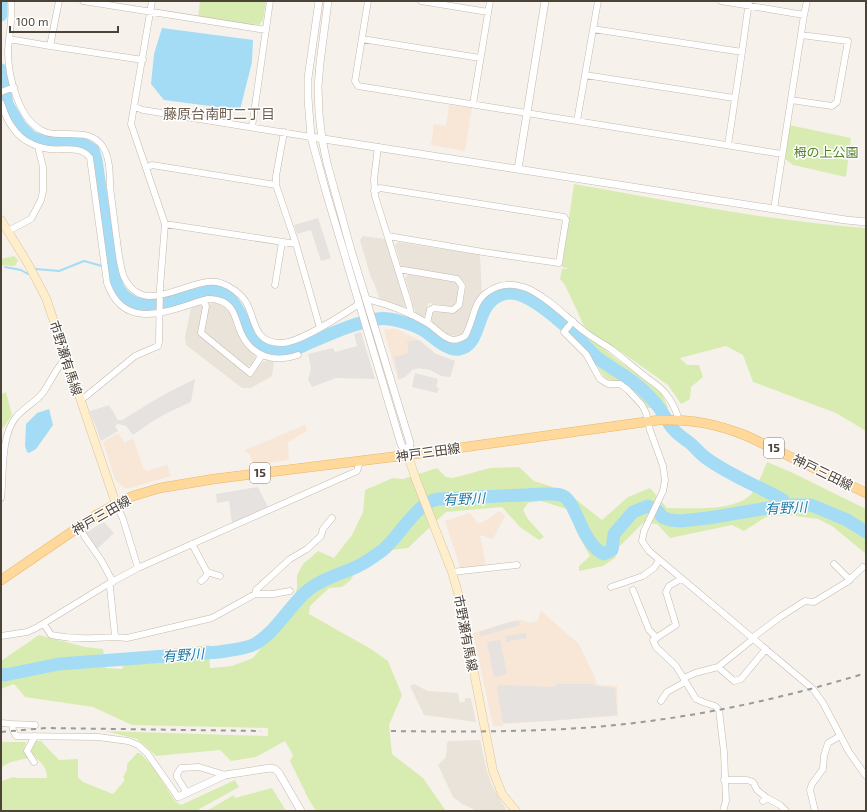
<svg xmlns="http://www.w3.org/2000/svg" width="867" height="812" viewBox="0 0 867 812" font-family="'Exo 2','Noto Sans JP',sans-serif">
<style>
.residential{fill:#eae3d9}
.commercial{fill:#f8e6d6}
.green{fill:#d8ecb2}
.parking{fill:#e5e2df}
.water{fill:#a5dcf5}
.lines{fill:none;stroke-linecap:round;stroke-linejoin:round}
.stream{stroke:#a5dcf5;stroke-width:2}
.river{stroke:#a5dcf5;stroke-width:13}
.minor-casing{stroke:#c3b9ad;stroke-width:7}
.tertiary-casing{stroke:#c3b9ad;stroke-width:8}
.secondary-casing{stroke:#dbc49b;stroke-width:9}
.primary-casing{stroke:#ebb564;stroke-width:10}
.minor{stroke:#fff;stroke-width:6}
.tertiary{stroke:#fff;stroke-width:7}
.secondary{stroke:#fec;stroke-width:8}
.primary{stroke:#ffd99b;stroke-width:9}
.rail{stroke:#9a9a9a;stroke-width:2;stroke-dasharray:5 5;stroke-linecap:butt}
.labels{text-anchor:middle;stroke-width:3;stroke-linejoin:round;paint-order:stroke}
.shield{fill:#fff;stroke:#817b74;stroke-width:1}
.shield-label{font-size:12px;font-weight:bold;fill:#4b4238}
.park-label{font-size:13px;fill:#528226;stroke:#fff}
.street-label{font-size:13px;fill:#4b4238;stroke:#fff}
.neighbourhood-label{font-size:14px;fill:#6f5e4e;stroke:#fff}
.water-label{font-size:14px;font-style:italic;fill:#257ca5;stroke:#fff}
</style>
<rect width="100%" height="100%" fill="#f6f2eb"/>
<!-- residential -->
<path class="residential" d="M363,236L385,239L406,306L402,309L380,300L374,283L371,278L360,240Z
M398,242L480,255L482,294L472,308L466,329L464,332L460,336L449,335L433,324L431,320L432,313L437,310L454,313L462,307L466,285L460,277L405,268L401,265L395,245Z
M408,274L456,282L459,286L457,304L452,307L428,303L426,315L422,318L416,315L405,278Z
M213,302L223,305L230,312L240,337L255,354L257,359L253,366H247L206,333L204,328L209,305Z
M200,304L204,309L199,334L250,376L262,362L268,360L274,362L272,376L251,388H242L186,345L185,336L191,308Z
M414,684L428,691L458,693L460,703L465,701V698H471L476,722L424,715L410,686Z
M480,740L487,771L492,786L507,811L474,810L471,808L462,804L453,797L438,765L446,757L447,743L449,741Z"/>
<!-- commercial -->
<path class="commercial" d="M449,105L472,108L465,151L431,145L434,124L446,126Z
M389,329H397L419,340L436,354L455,361L450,377L442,376L430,370L419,368L412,370L405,377L398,380L384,330Z
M305,425L307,431L288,442L289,460L254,465L249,454L245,450Z
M118,433L125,443L133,438L143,468L147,471L167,465L171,476L130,488H125L119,484L115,479L103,442Z
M499,511L505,516L493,539L480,535L486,565L461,570L445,521L470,513L478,524L485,521Z
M541,611L579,644L595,678L596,683L599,685L617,686L618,715L617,716L503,724V726H493L473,633L512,621L521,620L531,623L537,621Z"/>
<!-- green -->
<path class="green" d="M200,1H266L263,20L259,25L198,17Z
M789,125L851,138L846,177L793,165L785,159Z
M574,184C671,201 768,221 866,228V431L836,413L753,382L743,355L726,346L680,358L687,365H699L703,377L691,387L690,399L681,404L668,385L624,354L591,333L584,326L565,285L560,279L562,269H569L562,267Z
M14,256L18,260L15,266L1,265V259Z
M583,333L662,394L668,408H647L624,382C604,380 605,379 595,362L601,353L585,338Z
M6,392L12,415L4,427L1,429V394Z
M767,462L793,473L866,509V554L832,526L818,519L788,515L766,517L744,531L732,525L670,538L657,524L643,523L617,549L615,558L603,566L579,571V566L590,556L577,533L570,510L541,501L528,503L523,510L528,519L544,537L539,540L520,527L502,507L446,512L408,548L375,552L360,561L351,580L342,587L329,588L310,606L309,614L371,649L388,661L402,695L389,725L392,754L423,778L446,811H316L308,798L290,761L293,755L285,741L256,757L231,761L220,750L156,756L137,739L105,731L268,736V728L132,725L93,707L25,697L14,684L1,689V661L39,635L85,647L103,649L106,668L122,669L128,654L209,645L210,668L232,666L253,658L272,635L276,618L293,600L297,588V575L303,564L318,551L334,558L352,535L363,512L365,490L393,478L403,479L437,468L446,477L453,478L490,468L519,467L534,481L550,486L574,498L602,520L628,497L650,488L667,508C689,508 737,512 752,493C758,485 763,472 767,462Z
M35,741H41L59,760L78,759V777L83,782L113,794L125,780L123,777L127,770V764L137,753H140L153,767L175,801L181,805L235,780L239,787L196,811H1V777L2,781L13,777L17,778H47C46,762 38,763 31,751Z
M1,742H26L24,750L28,758L11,762L1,767Z
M272,788L286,811H206L234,795L235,798Z"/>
<!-- parking -->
<path class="parking" d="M318,218L331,258L321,261L311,230L297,234L294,225Z
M361,332L375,379L336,378L312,387L308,380L311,368L308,354L333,348L335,352L357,346L354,334Z
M419,340L436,354L455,361L450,377L442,376L430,370L419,368L412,370L405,377L399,379L394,357L409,353L407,342Z
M415,373L438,379L436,387L439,388L437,393L412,387Z
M195,379L191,402L167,413L150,423L133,435L126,426L118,424L115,426L118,431L101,441L90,411L109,405L118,420H122L165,394Z
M258,487L268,507L232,523L229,501L217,503L216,494Z
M104,522L114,533L96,550L85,533Z
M514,621H519L520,625L481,636L479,632Z
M526,633L527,638L506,642V636Z
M500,640L507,674L494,677L487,642Z
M556,684H593L597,686L615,688L617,715L549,721L503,723L497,688L499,685L555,687Z"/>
<!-- water -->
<path class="water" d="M162,28L253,40L252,62L240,110L164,100L151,84L154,54Z
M49,409L53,425L36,449L29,453L27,452L25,446L26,424L37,413Z"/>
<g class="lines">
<!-- stream -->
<path class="stream" d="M5,267L21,270L28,274
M107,268L112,272
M36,269L59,271L84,261L102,266"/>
<!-- river -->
<path class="river" d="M1,15V1
M1,70L7,104L20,126L31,137L44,142L83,144L93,150L96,160L112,272C114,277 116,283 118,288C135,316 167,303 191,296C198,294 208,290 216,291C244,297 241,340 271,351C275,353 283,353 287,352C295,350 303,346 311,342C333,333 354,323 378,319C389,317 413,324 423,330C433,336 447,351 459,349C485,345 472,298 508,293C528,291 558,319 572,332C581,340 589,351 599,359C615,371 632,378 646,393C651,398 656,403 660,409C665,416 668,424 674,430C678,435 685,439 690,443C696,448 700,454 706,458C729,475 758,486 783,500L786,505
M1,674L5,675L59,664L219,652C231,650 245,649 255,644C277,631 289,606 308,590C324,577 343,574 360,565C368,561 376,555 383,550C400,536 416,503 438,499L543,494C550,494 560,493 565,497C569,500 572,506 574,510C581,524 589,548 604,554L612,550L614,534L633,512L648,506L658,511L662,517L670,520L681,521L708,518L786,505H811L847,520L866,532"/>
<defs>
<path id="minor" d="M11,1C13,17 9,35 8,51C8,75 18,120 43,131C50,135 59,134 67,134C81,134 95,134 103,147C110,158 110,175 110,187C112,203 114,218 116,234C118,246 119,265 124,277C145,321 190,274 221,283C230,286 241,294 246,302C256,320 253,343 281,343C300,343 342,315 359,304
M59,1L50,46L143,60
M83,1L266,30
M368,1L355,81L358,86L782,154
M421,1L488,12
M721,1L804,15L774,209
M804,15L807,1
M593,29L742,52
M9,39L50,46
M362,39L480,58
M585,75L734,98
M1,92L14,87
M791,100L832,106L837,102L848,41L801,35
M1,103C4,111 7,121 13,128C21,140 35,147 49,149C63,151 81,145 90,158L107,283C125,334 171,309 208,299C217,299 227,302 232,310C236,317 238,326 241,333C252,357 274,363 298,355
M473,104L490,1
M135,107L143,110L311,137
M577,121L598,1
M252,127L270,1
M284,132L276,176V185L296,244L320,328
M728,145L742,52L749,1
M378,147L374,179L375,196L409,305L411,315
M146,168L152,165L276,185
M374,191L380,188L564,217L566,220L559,263L483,252L388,236
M165,224L296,244
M8,231L31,219L41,200L43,191V167L38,147
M398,269L457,279L462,286L459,305L453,310L434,308L430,310L427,323
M275,285L282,242
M367,299C387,304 409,312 427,323C435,327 442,337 450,339C455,341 460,339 465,336C476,317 471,297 497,287C507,283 519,285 529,289C551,300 567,318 585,332C593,338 602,343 611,349C623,358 634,368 646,377C652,382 661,387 665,393C672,401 676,410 679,420
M203,301L206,306L201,333L250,373L262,355
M573,321L564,332L586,354L600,379L608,384H620L628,390L642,405L646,413L650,430L663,466L665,480L663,491L644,531L642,541L649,551L813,689L823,703L849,752L866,776
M80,399L85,397L135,356L158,346L159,342L160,288L165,224L131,124L152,1
M1,498C4,474 0,437 16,417C24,408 35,402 42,394C51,382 55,369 66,358
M116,504L123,519L138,568
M79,526L85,537L101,560L113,582
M192,544L207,572L220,576
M834,564L850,580
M452,572L517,565
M681,579L669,586L666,592L676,625L653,640L656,647L676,666L696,699L703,702L715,706L719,710L724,752L726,801L723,811
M201,581L205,578L208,572
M108,584L110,587L115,636
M611,587L643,576L654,568L659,560
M633,590L649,630L657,638
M255,594L256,590L290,559L307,549L321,536L323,529L332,518
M44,624L51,635C66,638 80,639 95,638C106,638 115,636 127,638L212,618L255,594H273L290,591
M1,636L27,632L36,628L108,584L138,568L357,471L360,461
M752,638L780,617L805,601L814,602L847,582L863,567
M718,667L753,639
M684,678L695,673L718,667L734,681L741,679L766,649
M661,701L667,692L685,682
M1,723L12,724L13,730L16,736L98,737L128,741L138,745L147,753L178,797
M12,724L35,725
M34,762L27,751L35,736
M724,780H747L753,782L757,790L767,798
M187,793L177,777V774L181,768L199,767L225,775
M763,801L767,798L780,805L786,811
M815,811L810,790L812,784L823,769L824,756L828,743L840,736"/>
<path id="tertiary" d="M319,1L308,78V98L311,137L326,192L401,444L408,455
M328,1L320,63L318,87L319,114L322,139L327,163L351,250L410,443L408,455
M311,137L774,209L846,220L866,222
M518,169L545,1
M178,797L225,775L270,768L275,769L279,773L301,811"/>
<path id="secondary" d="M1,220L27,262L46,298L116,504
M408,455L415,477L452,572L460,600L493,771L502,794L516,811"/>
<path id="primary" d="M1,580L98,514L116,504L133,496L160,488L214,479L408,455L659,420C692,419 717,424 747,436L866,493"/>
</defs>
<!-- minor casing -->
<use href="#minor" class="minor-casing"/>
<!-- tertiary casing -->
<use href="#tertiary" class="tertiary-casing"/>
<!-- secondary casing -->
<use href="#secondary" class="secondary-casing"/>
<!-- primary casing -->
<use href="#primary" class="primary-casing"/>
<!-- minor -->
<use href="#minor" class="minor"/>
<!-- tertiary -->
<use href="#tertiary" class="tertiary"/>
<!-- secondary -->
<use href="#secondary" class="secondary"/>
<!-- primary -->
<use href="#primary" class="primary"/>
<!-- rail -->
<path class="rail" d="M391,731C459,732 528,732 596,727C688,719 778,700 866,673
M1,732L46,728L261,731"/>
</g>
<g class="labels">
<!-- shield labels -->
<g class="shield">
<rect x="764" y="438" width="20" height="20" rx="3"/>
<rect x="250" y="463" width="20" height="20" rx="3"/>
</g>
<g class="shield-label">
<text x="774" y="452">15</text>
<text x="260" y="477">15</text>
</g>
<!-- park labels -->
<g class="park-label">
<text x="826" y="157">栂の上公園</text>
</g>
<!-- street labels -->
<g class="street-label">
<text transform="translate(66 358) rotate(72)" y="5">市野瀬有馬線</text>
<text transform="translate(428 452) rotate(-8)" y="5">神戸三田線</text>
<text transform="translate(823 472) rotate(26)" y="5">神戸三田線</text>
<text transform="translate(101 515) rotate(-30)" y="5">神戸三田線</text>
<text transform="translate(466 633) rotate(79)" y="5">市野瀬有馬線</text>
</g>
<!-- neighbourhood labels -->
<g class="neighbourhood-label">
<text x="219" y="119">藤原台南町二丁目</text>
</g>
<!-- water labels -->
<g class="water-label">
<text transform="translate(464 499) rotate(-3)" y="5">有野川</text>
<text transform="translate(786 508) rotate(-3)" y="5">有野川</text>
<text transform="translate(183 655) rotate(-4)" y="5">有野川</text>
</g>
</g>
<!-- border -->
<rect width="867" height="812" fill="none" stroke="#4b4238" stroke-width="4"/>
<!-- scale -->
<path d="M10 26v6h108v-6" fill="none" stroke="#4b4238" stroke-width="2"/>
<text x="16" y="26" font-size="12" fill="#4b4238" stroke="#ffffff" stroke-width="3" paint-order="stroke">100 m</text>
</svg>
